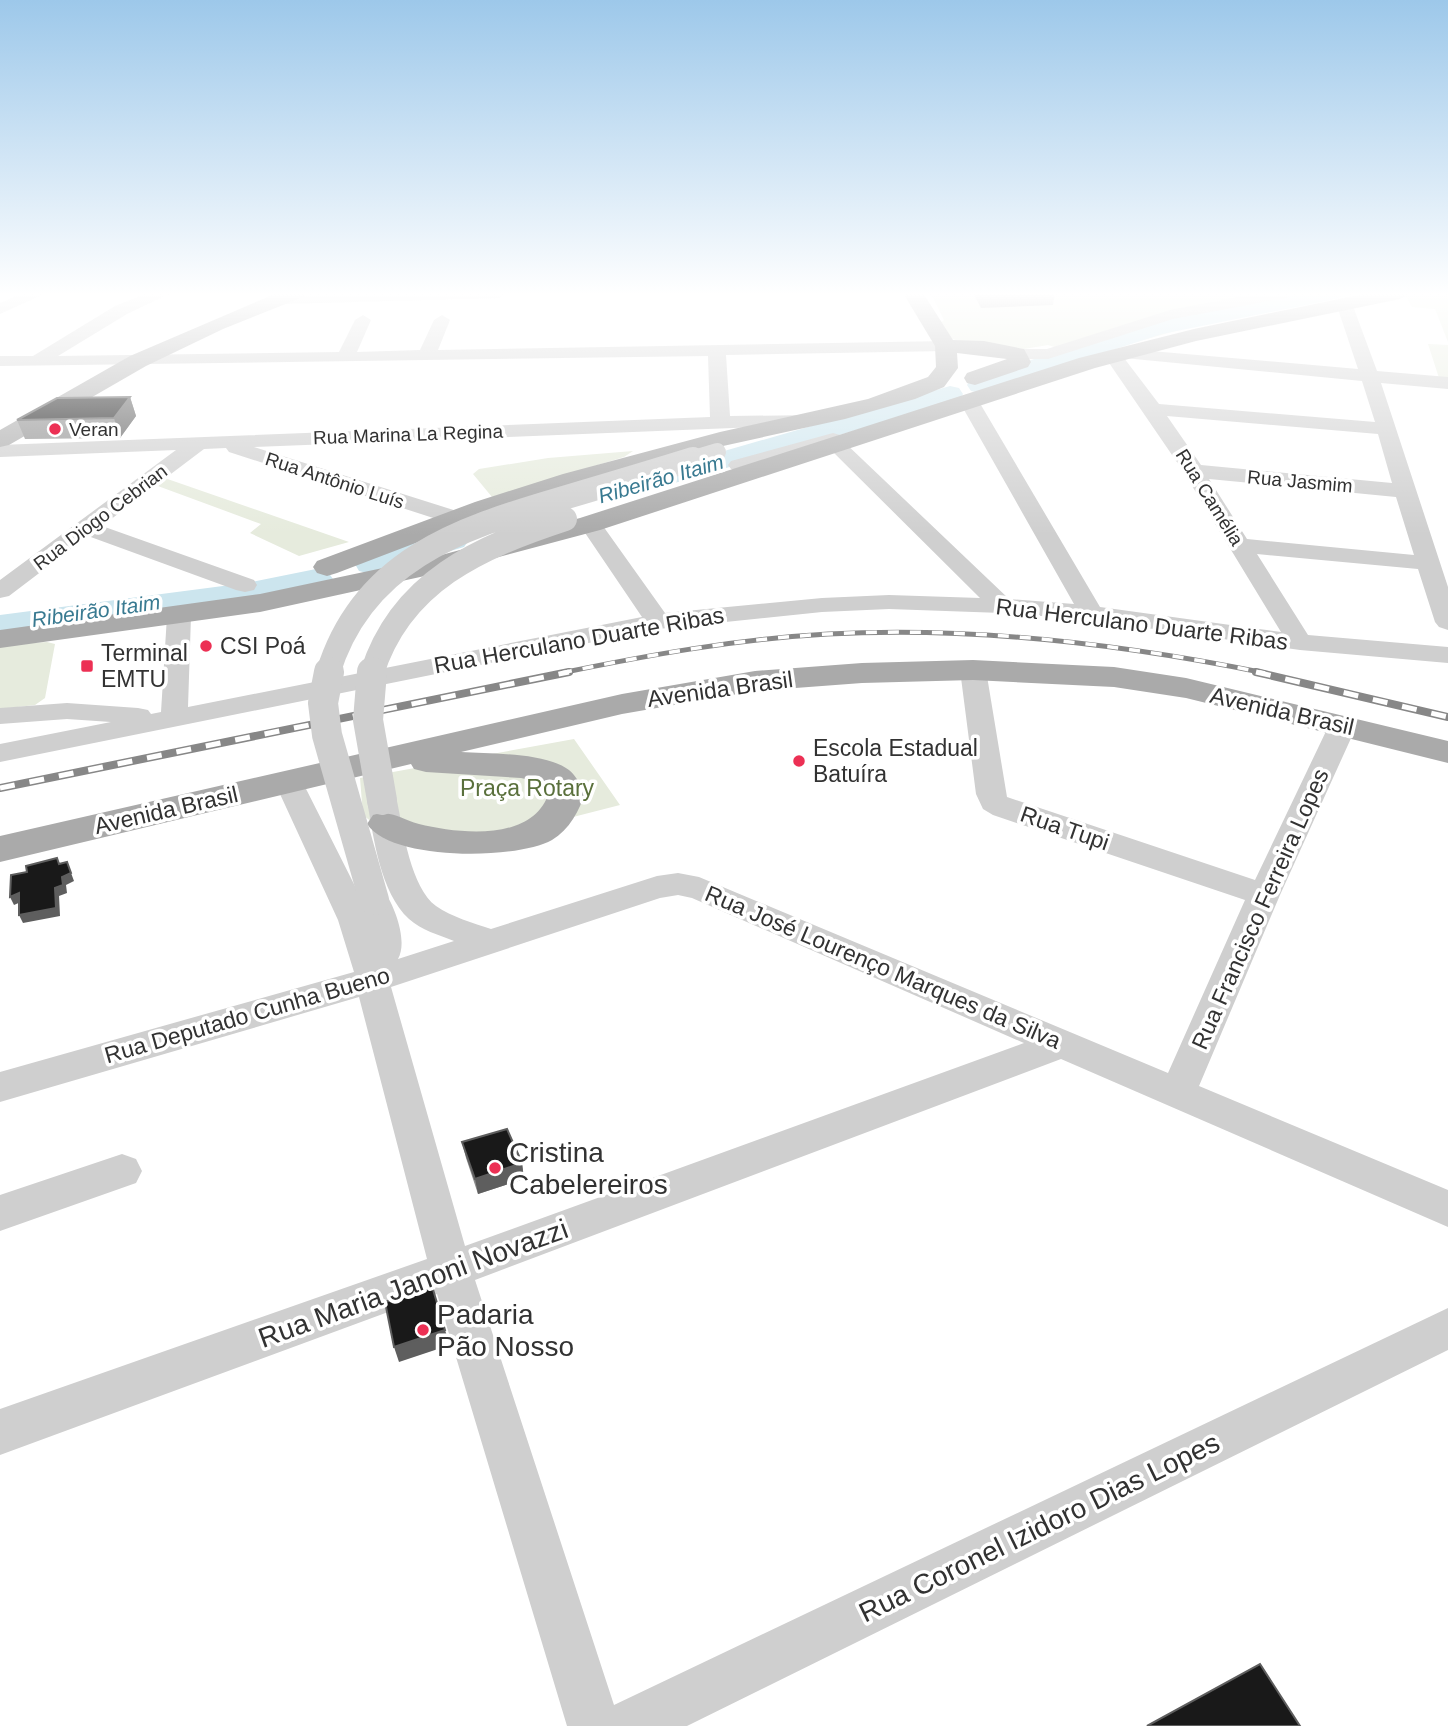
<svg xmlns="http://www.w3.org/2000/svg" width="1448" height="1726" viewBox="0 0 1448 1726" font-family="Helvetica,sans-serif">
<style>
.green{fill:#e6ebdd}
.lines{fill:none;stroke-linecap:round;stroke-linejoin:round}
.river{fill:#cce5ee;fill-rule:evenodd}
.minor{fill:#cfcfcf;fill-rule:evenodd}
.major{fill:#aaa;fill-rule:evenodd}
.rail-far1-casing{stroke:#878787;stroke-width:5}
.rail-casing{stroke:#878787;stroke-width:8}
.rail-far1{stroke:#fff;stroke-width:3.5;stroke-dasharray:11;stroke-linecap:butt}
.rail{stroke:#fff;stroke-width:5;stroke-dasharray:15;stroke-linecap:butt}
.minor-bridge-far2{stroke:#cfcfcf;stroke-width:18}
.minor-bridge-far1{stroke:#cfcfcf;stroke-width:24}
.minor-bridge{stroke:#cfcfcf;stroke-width:30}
.wall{fill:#8c8c8c}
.shaded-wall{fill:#5e5e5e}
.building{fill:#191919;stroke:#5e5e5e;stroke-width:2}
.poi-dot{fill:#ec3054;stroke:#fff;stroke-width:2.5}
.labels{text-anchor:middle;stroke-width:7;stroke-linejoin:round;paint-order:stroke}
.far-poi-label{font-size:19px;fill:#323232;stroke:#fff;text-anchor:start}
.far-street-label{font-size:19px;fill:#323232;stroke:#fff}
.far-water-label{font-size:21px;font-style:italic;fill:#397a91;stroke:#fff}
.street-label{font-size:23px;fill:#323232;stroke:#fff}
.poi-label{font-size:23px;fill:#323232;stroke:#fff;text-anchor:start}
.park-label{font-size:23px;fill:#5a703c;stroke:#fff}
.near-poi-label{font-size:28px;fill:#323232;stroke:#fff;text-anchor:start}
.near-street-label{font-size:28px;fill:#323232;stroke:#fff}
</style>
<rect width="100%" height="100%" fill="#fff"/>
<!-- green -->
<path class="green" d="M923,293H1301L1178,315L1064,350L1048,345L1024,349L960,341L948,338L936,326L944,320L932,296Z
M1352,293H1362L1200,324L1076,359L1072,357L1189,323Z
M1413,293H1448V342L1435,309L1412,307L1405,295Z
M1428,344L1448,345V379L1439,378Z
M633,451L624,457L492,497L473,474L479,469L548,458Z
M156,475L349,542L299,556L250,533L261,524L147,482Z
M47,642L55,644L45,698L35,705L0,709V645Z
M574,739L620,805L534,827L402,846L363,815L360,778Z"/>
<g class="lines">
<!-- river -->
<path class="river" d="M1295,293H1342L1339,298L1331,300L1162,334L980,393L971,391L967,385L971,379L1149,323Z
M950,386L959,388L963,394L959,400L654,489L644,492L634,489L629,483L634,477Z
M453,530L464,533L469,540L464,547L371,574L359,571L355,564L359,557Z
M316,569L328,572L333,579L328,586L246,603L0,635V615L246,583Z"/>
<!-- minor -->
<path class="minor" d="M23,293H46L0,314V303Z
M148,293H171L127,314L58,356L339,352L355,320L363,315L371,320L357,352L420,350L434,320L442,315L450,320L438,350L946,341L955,346L946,351L726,355L730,416L818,415L821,419L811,425L254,447L463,513L466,518L463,523L455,525L229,452L226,448L204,449L102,526L254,580L257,585L254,590L245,592L236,590L88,536L9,596L0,598V580L176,450L0,457V445L710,417L708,356L0,366V356H33L115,306Z
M307,293H507L499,298L283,304L275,299L283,294Z
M1258,293H1294L1286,298L1173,319L1048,359H1016L1007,354L1016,349H1047L1170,310Z
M1345,301L1353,306L1377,371L1448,377V389L1381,383L1448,587V630L1439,627L1435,622L1418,569L1257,554L1308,635L1448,647V663L1300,650L1091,620L1002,613L889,609L822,612L658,629L0,762V744L111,722L67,719L0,724V708L67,703L138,708L148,710L151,714L161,712L167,616L170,611L179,609L188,611L191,616L188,707L642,617L579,524L582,519H598L665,613L822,598L889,595L980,598L828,447L738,471L731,469L728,465L731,461L833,433L840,435L842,440L1009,599L1074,604L963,408L937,416L927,410L930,406L968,394L978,400L1100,607L1281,632L1183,471L1105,357L1108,353H1120L1128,349L1358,369L1337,306ZM1124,358L1362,381L1375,422L1159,404ZM1167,416L1378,434L1392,483L1201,465ZM1209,479L1396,497L1414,555L1247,539Z
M973,662L982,664L986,670L1007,797L1255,880L1329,725L1333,719L1343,717L1353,719L1357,725L1280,895L1199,1086L1448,1190V1227L1061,1059L475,1280L614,1705L1448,1308V1350L687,1726H567L437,1294L0,1455V1409L427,1259L359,997L0,1102V1072L354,972L338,920L274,781L279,775L289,772L299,775L360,896L363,892L374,889L385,892C395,908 408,941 398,959L454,941C439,935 421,930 409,919C380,892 374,839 367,801L371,794L382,792L393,794L397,801C403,830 411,888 436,906C452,917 473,923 491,929L657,876L678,873L699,877L1168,1073L1245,900L993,815L983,809L976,794L960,670L964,664ZM678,895L692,898L1024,1043L465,1246L391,987L660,898Z
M122,1154L136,1159L142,1171L136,1183L0,1231V1195Z"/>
<!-- major -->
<path class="major" d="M277,293H306L303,297L223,329L146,366L9,445L0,447V430L130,356Z
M903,293H923L953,340L984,341L1024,349L1031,362L1028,367L975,385L967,383L964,378L967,373L1007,359L957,353L958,368L944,387L915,399L845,419L723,446L581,485L494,513L337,573L327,576L317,573L313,567L317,561L475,502L563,474L720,432L868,399L928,377L936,367L935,346Z
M1368,293H1410L1400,299L1196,341L1095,368L600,530L443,572L260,612L0,648V630L260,594L430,558L580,518L1079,358L1194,329Z
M973,660L1114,667L1186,678L1448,741V763L1186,698L1114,687L973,680L862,683L755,691L622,714L461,752C490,754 545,752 569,770C576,776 580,784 585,792C580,810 569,830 552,840C516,860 391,861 367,824L373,815C392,810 401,819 419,824C460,834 534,842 549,792L538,782L521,778L426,772L414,769L411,764L0,862V836L622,694L755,671L862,663Z"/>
<defs>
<path id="rail-far1" d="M561,673C649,655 737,639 828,634C974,626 1122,644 1265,673"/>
<path id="rail" d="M1256,672L1448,717
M0,788L569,672"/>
</defs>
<!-- rail-far1 casing -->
<use href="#rail-far1" class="rail-far1-casing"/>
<!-- rail casing -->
<use href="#rail" class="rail-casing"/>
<!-- rail-far1 -->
<use href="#rail-far1" class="rail-far1"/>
<!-- rail -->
<use href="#rail" class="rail"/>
<!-- minor-bridge-far2 -->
<path class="minor-bridge-far2" d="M687,461L717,452"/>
<!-- minor-bridge-far1 -->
<path class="minor-bridge-far1" d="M328,673C362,561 458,529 560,499C604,486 648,473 693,459
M372,673C401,581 480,547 565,519"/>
<!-- minor-bridge -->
<path class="minor-bridge" d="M329,672L323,703L327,735L374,900
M372,672L368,720L382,800"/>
</g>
<!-- wall -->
<path class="wall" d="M973,293H1055L1053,305L981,308Z
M130,397L136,416L120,438L25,439L17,420Z
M462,1142L522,1163L524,1179L478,1194L466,1158Z"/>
<!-- shaded-wall -->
<path class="shaded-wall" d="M130,397L136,416L120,438L114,418Z
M67,862L74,881L66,885L67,893L59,896L60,916L23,923L19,915L55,888L62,877Z
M19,893L23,901L14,905L10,897Z
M522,1163L524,1179L478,1194L475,1179Z
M445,1330L450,1345L399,1362L394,1347Z"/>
<!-- building -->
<path class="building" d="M130,397L114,418L17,420L57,398Z
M57,858L59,864L67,862L71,873L62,877L63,885L55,888L56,908L19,915V893L10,897L11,875L27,872L26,866Z
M507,1129L522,1163L475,1179L462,1142Z
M432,1286L445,1330L394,1347L385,1302Z
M1260,1664L1300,1726H1147Z"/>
<!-- sky -->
<linearGradient id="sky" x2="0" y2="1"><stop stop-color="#9dc8ea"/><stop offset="0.55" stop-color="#fff"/><stop offset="1" stop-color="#fff" stop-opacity="0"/></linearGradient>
<rect width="1448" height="535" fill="url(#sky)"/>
<!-- markers -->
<g class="poi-dot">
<circle cx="55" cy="429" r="7"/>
<circle cx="206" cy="646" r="7"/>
<rect x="80" y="659" width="14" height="14" rx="3.5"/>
<circle cx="799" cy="761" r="7"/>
<circle cx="495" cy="1168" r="7"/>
<circle cx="423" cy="1330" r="7"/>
</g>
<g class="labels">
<!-- far-poi labels -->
<g class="far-poi-label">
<text x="69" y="436">Veran</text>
</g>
<!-- far-street labels -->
<g class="far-street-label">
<text transform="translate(408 434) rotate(-2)" y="7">Rua Marina La Regina</text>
<text transform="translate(335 480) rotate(18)" y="7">Rua Antônio Luís</text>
<text transform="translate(1300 481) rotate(5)" y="7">Rua Jasmim</text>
<text transform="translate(1210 497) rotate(58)" y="7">Rua Camélia</text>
<text transform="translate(100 517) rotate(-37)" y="7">Rua Diogo Cebrian</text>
</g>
<!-- far-water labels -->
<g class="far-water-label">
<text transform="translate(661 479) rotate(-16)" y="7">Ribeirão Itaim</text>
<text transform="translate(96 611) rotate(-8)" y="7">Ribeirão Itaim</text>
</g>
<!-- street labels -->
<g class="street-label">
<text transform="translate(1142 624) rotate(7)" y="8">Rua Herculano Duarte Ribas</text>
<text transform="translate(579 640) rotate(-10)" y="8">Rua Herculano Duarte Ribas</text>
<text transform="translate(720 689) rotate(-8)" y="8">Avenida Brasil</text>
<text transform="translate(1282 711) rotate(13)" y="8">Avenida Brasil</text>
<text transform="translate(166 810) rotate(-13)" y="8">Avenida Brasil</text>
<text transform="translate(1065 828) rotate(19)" y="8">Rua Tupi</text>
<text transform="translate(1260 909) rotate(-66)" y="8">Rua Francisco Ferreira Lopes</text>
<text transform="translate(883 967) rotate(23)" y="8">Rua José Lourenço Marques da Silva</text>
<text transform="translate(247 1015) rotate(-16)" y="8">Rua Deputado Cunha Bueno</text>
</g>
<!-- poi labels -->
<g class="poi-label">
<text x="220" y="654">CSI Poá</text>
<text x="101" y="661">Terminal<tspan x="101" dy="26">EMTU</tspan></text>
<text x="813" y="756">Escola Estadual<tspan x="813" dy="26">Batuíra</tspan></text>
</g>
<!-- park labels -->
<g class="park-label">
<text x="527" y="796">Praça Rotary</text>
</g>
<!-- near-poi labels -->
<g class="near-poi-label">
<text x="509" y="1162">Cristina<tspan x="509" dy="32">Cabelereiros</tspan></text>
<text x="437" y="1324">Padaria<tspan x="437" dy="32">Pão Nosso</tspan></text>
</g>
<!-- near-street labels -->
<g class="near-street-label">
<text transform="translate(413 1283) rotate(-20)" y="10">Rua Maria Janoni Novazzi</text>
<text transform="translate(1039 1527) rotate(-26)" y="10">Rua Coronel Izidoro Dias Lopes</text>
</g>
</g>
</svg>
